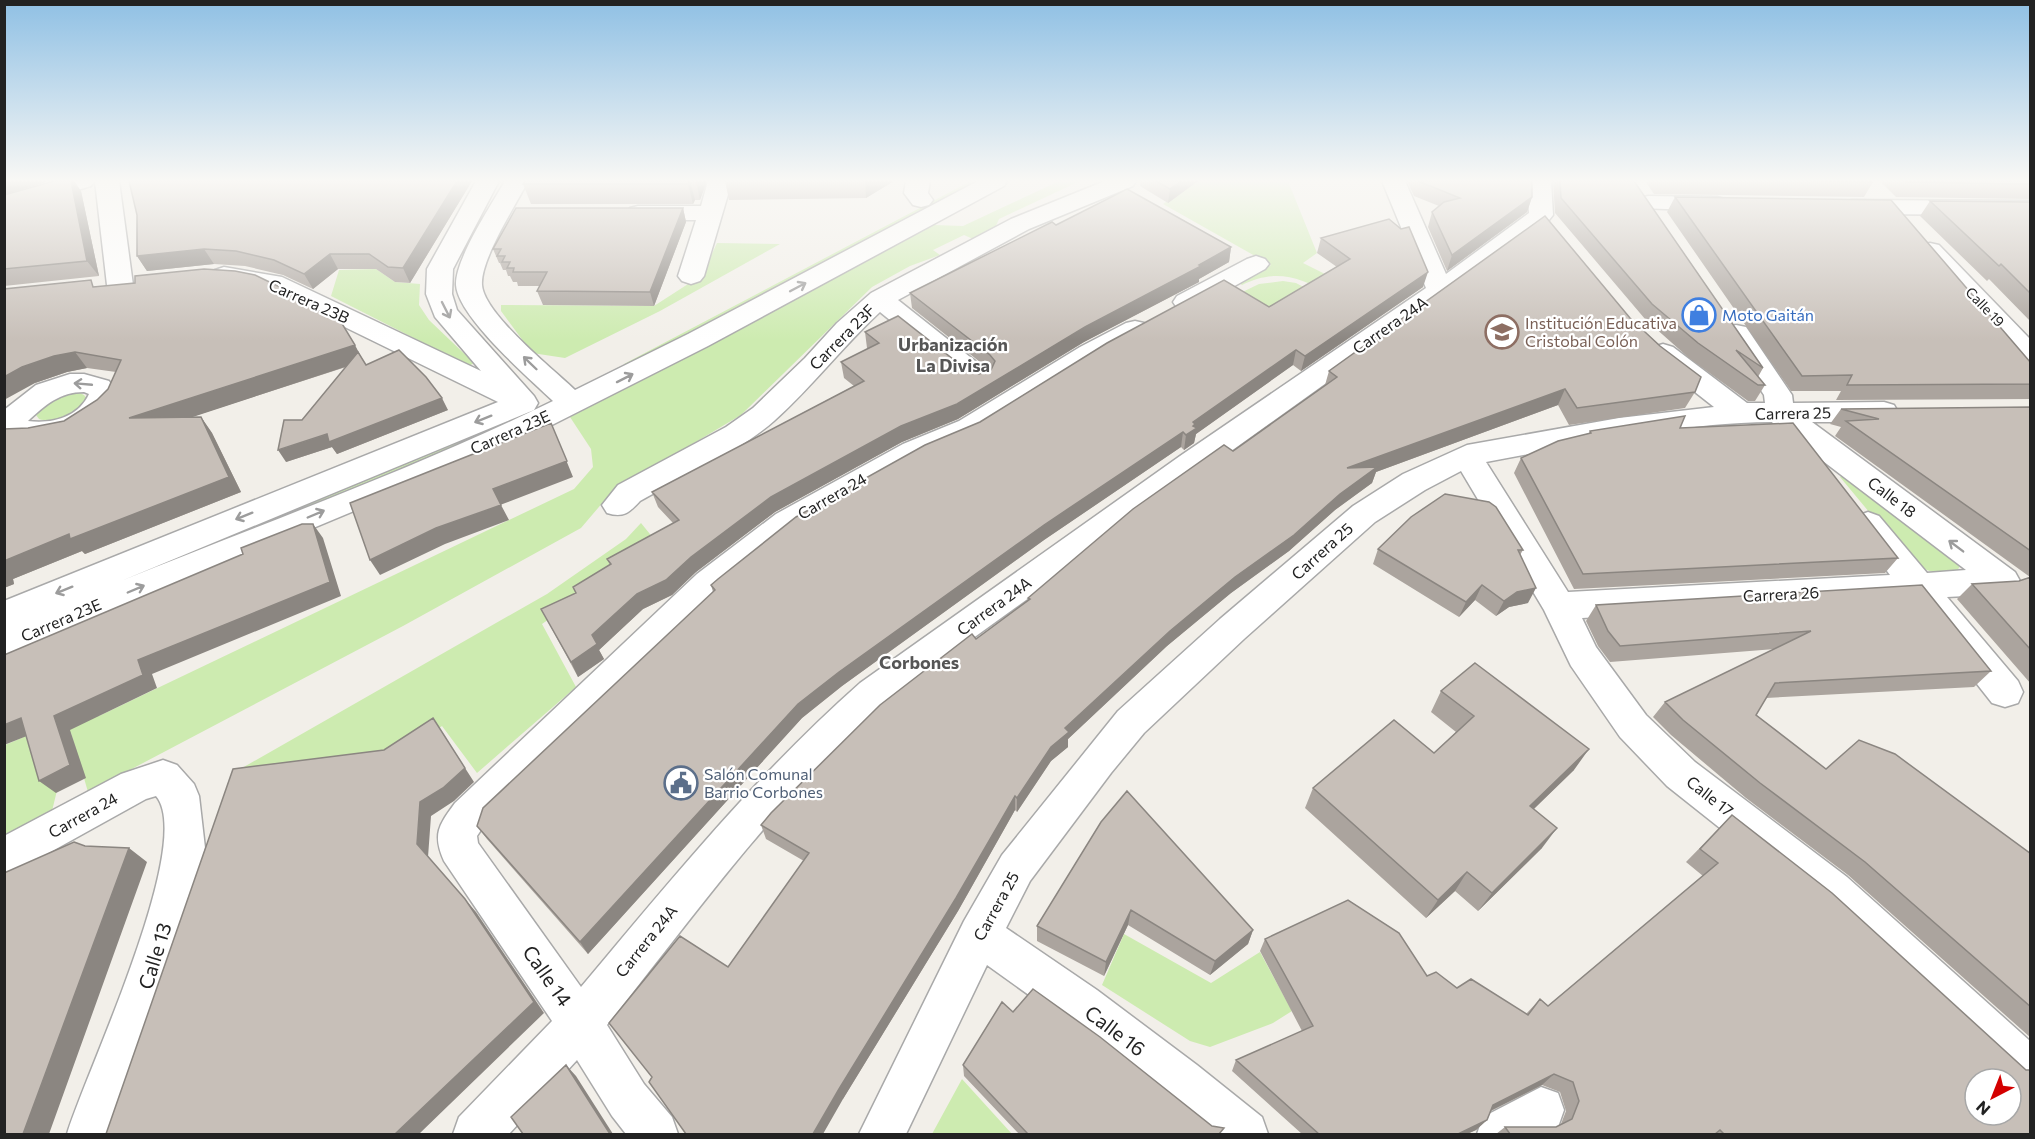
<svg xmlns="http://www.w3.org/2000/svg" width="2035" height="1139" viewBox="0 0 2035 1139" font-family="Commissioner,sans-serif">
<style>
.grass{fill:#cdebb0}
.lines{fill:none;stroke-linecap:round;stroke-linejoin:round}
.minor-casing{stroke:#a9a9a9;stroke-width:3}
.minor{fill:#fff;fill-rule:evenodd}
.wall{fill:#aba49e}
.shaded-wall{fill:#8b8681}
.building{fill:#c7bfb8;stroke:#8b8681;stroke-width:1.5;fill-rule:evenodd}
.oneway{stroke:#9c9c9c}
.labels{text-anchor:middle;stroke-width:4.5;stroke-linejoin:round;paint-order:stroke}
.far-street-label{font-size:14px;fill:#222;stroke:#fff}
.street-label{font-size:16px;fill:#222;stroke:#fff}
.shop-label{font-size:16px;fill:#366cbe;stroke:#fff;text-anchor:start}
.education-label{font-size:16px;fill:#785e54;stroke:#fff;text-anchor:start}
.service-label{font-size:16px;fill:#4e5e75;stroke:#fff;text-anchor:start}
.neighbourhood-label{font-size:18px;font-weight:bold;fill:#555;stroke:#fff}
.near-street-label{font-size:20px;fill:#222;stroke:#fff}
</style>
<rect width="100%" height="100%" fill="#f2efe9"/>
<!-- grass -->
<path class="grass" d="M971,181H980L629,367L624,364Z
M1059,181H1080L999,219L995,228L973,239L964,235L933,250L940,255L910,266L872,287L741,415L627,483L604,501L581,528L403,626L88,792L71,733L52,811L5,836V745L97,706L99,716L574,489L593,467L591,449L570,417L934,225L963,226Z
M1197,181H1288L1317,253L1303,263L1343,283L1331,293C1298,278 1277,268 1242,285L1239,283L1271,265L1163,204Z
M717,243L780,244L660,311L565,358L532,353L501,311V305L654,306L702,275Z
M376,269L395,282L420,284L419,305L429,320L474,363L469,366L331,296L339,270Z
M1283,281L1296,283L1315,293L1283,313L1228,299L1259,284Z
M78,392L84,395L87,399C82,416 54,424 39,419L36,415V410L59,394Z
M488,426L491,431L5,632V624Z
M1843,474L1958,559L1960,566L1957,571C1938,575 1925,572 1909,560L1840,477Z
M641,523L658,544L542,624L576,687L477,773L442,726L397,759L242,768L547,594L626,539Z
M1124,934L1211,983L1260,952L1292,1011L1273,1023L1210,1047L1190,1041L1102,985Z
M962,1079L1012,1134H932Z"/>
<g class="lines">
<defs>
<path id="minor" d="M58,181H94L91,186L4,212V197Z
M95,181H119L133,285L129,290L120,293L111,290L107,285Z
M476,181H499L453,269L452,294L457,310L534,396L538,403L534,410L121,581C264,523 414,469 553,401C529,378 458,317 456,285C455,259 492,204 505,181H528C516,205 480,260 482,285C484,314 553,369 575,390L688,334L978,181H1007L1004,186L708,346L550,426L469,463L4,657V601L498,402L267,289L215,280L211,275L215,270L224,267L282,277L481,371L435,317L426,294L427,269Z
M708,181H732L704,276L700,281L691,284L682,281L678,276L696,220H638L630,218L626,213L630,208L638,206H701Z
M906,181H930L928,193L933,200L929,205L921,207L913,205L904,193Z
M1105,181H1136L1133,186L1029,229L898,300L989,372L993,378L989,384L979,387L969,384L880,312C843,346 812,387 774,421C740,451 681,478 640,501C629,513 623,518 607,513L602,505L618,485L726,427L753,408L805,358L837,323L871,293L1011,219Z
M1382,181H1405L1446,274L1529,213L1527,181H1551L1553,215L1549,220C1389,341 1224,454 1063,573C989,628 910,679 845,742C756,828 684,929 607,1025L644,1084L672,1117L678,1134H626L612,1116L577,1060L509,1134H453L459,1117L552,1021L444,861C432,834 439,825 455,803L697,574L776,514L903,444L959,421L1080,347L1126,323L1135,321L1144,323L1148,329L1144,335L1100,359L979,435L925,458L798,530L721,592L483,827L477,836L478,843L581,987C670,881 756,775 860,683L1180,456L1426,288Z
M1648,196L1717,197L1725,199L1729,204L1725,209L1717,211L1640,208L1636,203L1640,198Z
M1852,200L2030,201V215L1852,214L1844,212L1840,207L1844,202Z
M1930,243L1939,245L2030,339V364L2020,361L1921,255L1918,250L1921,245Z
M1256,256L1265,259L1269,264L1265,269L1195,308L1186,310L1177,308L1173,302L1177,296L1247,259Z
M1736,325L1746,327L1792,395L1793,403L1884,402L1894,405L1898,412L1894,419L1884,422H1812L2015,572L2020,581L2015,590L2003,594L1947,597L2018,681L2023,692L2018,703L2005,707L1992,703L1910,599L1582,618L1596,647L1646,715L1695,762L1847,877L2030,1041V1094L2011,1085V1079H2005L1817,905L1667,786L1620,737L1571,666L1544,610L1461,471L1425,490L1375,522L1244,639L1144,733L1111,773L1030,881L1006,928L1097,990L1197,1065L1262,1117L1268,1134H1209L1100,1046L987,965L906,1134H859L964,921L1002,855L1118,711L1220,619L1353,506L1403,474L1467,445L1619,418L1714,407L1653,359L1649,353L1653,347L1663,344L1673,347L1747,403H1765L1764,395L1723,333L1726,327ZM1772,422L1783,436L1794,439L1966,570L1927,573L1879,516L1868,512L1857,516L1852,524L1890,575L1568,592L1486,462C1580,445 1676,423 1772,422Z
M70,374H84L109,381L117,394C105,425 75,441 42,442C30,442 17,439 4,439V410L36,385ZM84,392L89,394C78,418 51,424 28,421C45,405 60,392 84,392Z
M163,760L177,765L194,784L199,796L205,848L176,967L113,1134H67C84,1076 196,843 156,796L146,799L18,870L4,875V836L121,774Z
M1541,1087L1558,1093L1564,1110L1558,1127L1544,1134H1477L1483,1117Z"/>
</defs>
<!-- minor casing -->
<use href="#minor" class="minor-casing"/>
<!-- minor -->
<use href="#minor" class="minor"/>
</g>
<!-- wall -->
<path class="wall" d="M54,181H74L81,191L99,276L4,286V195Z
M129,181H472L410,283L395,282L376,269H338L313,289L283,275L245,266L214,264L147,271L137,256V215Z
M525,181H707L700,200H695L693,204H531L523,184Z
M725,181H894L866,198L729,200Z
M1141,181H1198L1168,203L1140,186Z
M1407,181H1532V197L1527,212L1447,271L1428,227L1432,212L1439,206L1414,196Z
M1553,181H1634L1763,368L1758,377L1765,385L1755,401H1748L1689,358L1645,319L1555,213Z
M1645,181H1873V182L1864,197L1654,194Z
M1880,181H2031V199L1896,197Z
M1675,197L2031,363V399L1836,400L1841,391H1791L1667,212Z
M1930,201L2031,202V322L1989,279L1987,281L1920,216Z
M683,208L686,222L654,306L543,305L537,291L540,286H518L517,282H513L510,276H508L506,270H503L500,263H499L493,249Z
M1056,225L1231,247L1229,262L1199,279V282L1084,342L958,419L902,442L775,512L696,572L672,595L643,609L599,650L604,659L578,677L541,609L576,593L610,565L607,559L673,523L658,507L652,492L854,386L844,378L841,362L868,349L867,348L865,332L967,370L979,374L990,370L912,308L910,293Z
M1321,238L1423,287L1301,371L1293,365L1196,434L1194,443L1184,450L1181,447L1044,540L842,686L802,718L588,954L487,839L477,826L713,592L711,585L1269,307L1337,267L1317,253Z
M96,287L332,319L338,317L366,365L448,410L337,454L332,447L286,462L302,420L346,367L191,417H201L212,433L241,492L85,554L82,551L13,579L14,584L4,588V429L28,428L64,421L97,400L108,389L116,372L87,368L67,372L35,383Z
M1630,318L1695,392L1685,408L1569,425L1558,405L1376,472L1372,483L1335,510L1289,551L1231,593L1167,646L1068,739V747L1051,761L1017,812L1015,810L958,911L843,1099L728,967L804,861L766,839L761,825L976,639L1028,600V598L1325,385L1329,371Z
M2031,407V684L1957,599L1972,584L2019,581L2030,577L1835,436L1841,427L1830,424L1841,409Z
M1680,428L1898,558L1885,573L1574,589L1514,473L1521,458L1589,433L1590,431Z
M1411,517L1523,550L1520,555L1528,603L1509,607L1496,616L1475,600L1459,617L1373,564L1378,549Z
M1922,585L1991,671L1974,687L1766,698L1756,715L1826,769L2031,854V1038L1848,875L1746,798L1671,735L1653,717L1665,702L1775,649L1610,662L1598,646L1586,621L1596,605Z
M1441,691L1574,770L1534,809L1542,848L1478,911L1455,891L1426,918L1305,808L1313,788L1434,753L1456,732L1431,712Z
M1732,815L2031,1134H1496L1505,1127H1556L1561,1124L1566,1111L1560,1092L1542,1085L1491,1111L1487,1120L1476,1130L1467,1134H1302L1232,1071L1236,1060L1302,1031L1260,951L1265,939L1427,976L1526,1014L1540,999L1548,1006L1703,876L1686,862Z
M1101,822L1253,930L1248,944L1210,975L1128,925L1104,976L1037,941V926Z
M1013,1012L1221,1134H1019L964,1076L963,1065Z"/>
<!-- shaded-wall -->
<path class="shaded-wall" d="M4,181H50L4,195Z
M71,181H74L81,191L99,276L87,261Z
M457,181H472L410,283L403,268Z
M689,181H690L695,200L693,204L688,184Z
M696,181H707L700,200Z
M865,181H894L866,198Z
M1181,181H1198L1168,203L1170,189Z
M1532,197L1527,212L1447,271L1452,255Z
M683,208L686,222L654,306L650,292Z
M1231,247L1229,262L1199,279V282L1084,342L958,419L902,442L775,512L696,572L672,595L643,609L599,650L604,659L578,677L571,662L592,635L637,594L691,557L771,497Z
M204,249L214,264L147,271L137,256Z
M330,254L338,269L313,289L304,274Z
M1428,272L1423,287L1301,371L1305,356Z
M355,345L363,361L141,434L129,418Z
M1296,350L1293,365L1196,434L1194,443L1184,450L1186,435L1193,422Z
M75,352L87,368L67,372L35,383L4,400V377L22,367L54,356Z
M1565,389L1558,405L1376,472L1372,483L1335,510L1289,551L1231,593L1167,646L1068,739V747L1051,761L1017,812V798L1051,747L1065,728L1347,468Z
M442,398L448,410L337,454L332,447L286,462L278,450Z
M201,417L212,433L241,492L85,554L82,551L13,579L14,584L4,588V561Z
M551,423L573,477L500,505L493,489Z
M1183,432L1181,447L1044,540L842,686L802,718L588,954L580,942L798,704L839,672L1044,525Z
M501,505L509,520L445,544L380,575L370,560L436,528Z
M313,524L323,538L341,596L152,674L157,688L70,730L86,778L56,793L39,781L54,716L138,660Z
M1482,585L1475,600L1459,617L1466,602Z
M1536,588L1528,603L1509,607L1496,616L1504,601L1517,592Z
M21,718L37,732L4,745V725Z
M433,718L474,782L454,801L431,816L428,857L417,844L420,802Z
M1589,749L1574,770L1516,826L1530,806Z
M1015,796V810L958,911L843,1099L823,1134H813L839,1089Z
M1557,828L1542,848L1478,911L1492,893Z
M129,848L147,862L49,1134H23Z
M1467,872L1455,891L1426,918L1438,900Z
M465,899L476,912L544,1013L419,1134H395Z
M1131,910L1128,925L1104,976L1106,962Z
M1253,930L1248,944L1210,975L1215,961Z
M566,1065L576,1076L613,1134H610Z
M1554,1074L1542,1085L1482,1115L1493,1105Z
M1487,1120L1476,1130L1467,1134H1458Z"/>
<!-- building -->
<path class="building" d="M54,181H71L87,261L4,269V195Z
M129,181H457L403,268L388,267L369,254H330L304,274L274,260L236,251L204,249L137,256V215Z
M525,181H689L688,184H523Z
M1156,181H1181L1170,189Z
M1418,181H1532V197L1452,255L1432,212L1444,202L1460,198Z
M1560,181H1634L1763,368L1736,350L1765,385H1758L1698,343L1652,304L1561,198Z
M1812,181H1873V182Z
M1905,181H2031V184L1906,182Z
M1127,189L1231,247L1199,265L1201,266L1085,327L957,404L901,426L771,497L691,557L666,580L637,594L592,635L597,644L571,662L541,609L576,593L573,587L611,564L607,559L679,520L652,492L864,381L841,362L879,343L865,332L898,316L967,370L979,374L991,370L995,361L990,355L910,293L1052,222L1056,225Z
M1675,197L1891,200L2031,363V384L1847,385L1852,375L1802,376Z
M1930,201L2031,202V294L2001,264L1999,266Z
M516,208H683L650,292L537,291L547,272H513L514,268H507L510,262H502L505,256H497L501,249H493Z
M1545,216L1630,318L1660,346L1701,377L1695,392L1577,408L1565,389L1347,468L1377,467L1340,494L1294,535L1235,577L1170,631L1065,728L1069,732L1051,747L1017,798L1015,796L956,898L839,1089L813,1134H686L649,1082L652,1077L609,1023L680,936L728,967L809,853L761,825L771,813L880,705L972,634L976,639L1030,599L1028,598L1133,509L1224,445L1233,451L1337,377L1329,371Z
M1389,219L1401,229L1409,227L1428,272L1305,356L1296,350L1193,422L1195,424L1193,426L1197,428L1186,435L1183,432L1044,525L839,672L798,704L580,942L477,826L483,808L715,590L711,585L718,579L796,517L925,445L980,422L1107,343L1224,280L1269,307L1350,259L1321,238Z
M204,269L235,271L255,275L286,290L332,319L338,317L355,345L129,418L201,417L229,477L70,539L69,534L4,561V429L28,428L64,421L97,400L108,389L121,360L75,352L54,356L22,367L4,377V289L91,280L93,287L135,283V276Z
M399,350L426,377L442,398L329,442L327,434L278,450L284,420H302L358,352L366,365Z
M2031,407V551L1846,421L1879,419L1841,409Z
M1685,416L1680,428L1793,423L1898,558L1583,574L1521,458L1558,441L1591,433L1590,431Z
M551,423L567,461L493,489L501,505L436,528L370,560L350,503Z
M1445,494L1489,502L1496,507L1523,550H1518L1536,588L1517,592L1504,601L1482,585L1466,602L1378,549L1411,517Z
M302,524H313L330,582L138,660L143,675L54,716L70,765L39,781L21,718L4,725V655L243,554L241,548Z
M2031,577V650L1972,584L2019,581Z
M1922,585L1991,671L1775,683L1756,715L1826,769L1859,740L1895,754L2031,854V1007L1865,862L1760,783L1683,720L1665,702L1811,631L1620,646L1608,631L1596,605Z
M1475,663L1589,749L1530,806L1557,828L1492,893L1467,872L1438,900L1313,788L1394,720L1434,753L1474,716L1441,691Z
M433,718L465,768L443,788L420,802L417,844L465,899L534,1002L395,1134H106L233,769L384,750Z
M1127,791L1253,930L1215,961L1131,910L1106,962L1037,926L1101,822Z
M1732,815L1832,893L2026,1070H2031V1134H1724L1720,1130L1715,1134H1510L1505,1127H1556L1572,1119L1579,1101L1573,1082L1554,1074L1493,1105L1487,1120L1458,1134H1319L1236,1060L1313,1026L1265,939L1348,900L1399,933L1427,976L1436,972L1457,988L1471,979L1528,1015L1540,999L1548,1006L1718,863L1700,849ZM1975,1079H2011V1115H1975Z
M74,842L85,846L129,848L23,1134H4V873Z
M1033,989L1100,1037L1212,1126L1224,1128L1219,1134H1028L963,1065L1002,1002L1013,1012Z
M566,1065L610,1134H523L511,1117Z"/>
<!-- one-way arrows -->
<defs><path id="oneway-shaft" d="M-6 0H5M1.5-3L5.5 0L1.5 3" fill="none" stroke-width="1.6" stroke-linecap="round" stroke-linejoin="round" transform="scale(1.5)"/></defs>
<g class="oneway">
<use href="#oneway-shaft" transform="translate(798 287) rotate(-28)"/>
<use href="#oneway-shaft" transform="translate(446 310) rotate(63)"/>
<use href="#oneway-shaft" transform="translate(530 363) rotate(-136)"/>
<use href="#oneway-shaft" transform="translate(625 378) rotate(-27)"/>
<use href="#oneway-shaft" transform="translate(83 384) rotate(-175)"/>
<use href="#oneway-shaft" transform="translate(483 419) rotate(158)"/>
<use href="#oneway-shaft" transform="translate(316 514) rotate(-23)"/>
<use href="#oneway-shaft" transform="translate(244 516) rotate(158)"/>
<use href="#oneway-shaft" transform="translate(1956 546) rotate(-143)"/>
<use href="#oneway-shaft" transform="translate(136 589) rotate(-23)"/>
<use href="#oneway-shaft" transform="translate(64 590) rotate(158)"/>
</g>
<!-- sky -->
<linearGradient id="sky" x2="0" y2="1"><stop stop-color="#8fc0e4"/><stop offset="0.53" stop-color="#f9f8f5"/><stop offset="1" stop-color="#f9f8f5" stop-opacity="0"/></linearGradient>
<rect width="2035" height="341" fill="url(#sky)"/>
<!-- icons -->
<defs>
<symbol id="shop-ring" viewBox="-11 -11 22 22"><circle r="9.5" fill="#fff" stroke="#3f7fe0" stroke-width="1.5"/><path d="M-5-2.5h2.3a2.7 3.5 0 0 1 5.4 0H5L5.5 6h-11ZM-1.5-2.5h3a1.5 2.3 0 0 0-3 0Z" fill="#3f7fe0"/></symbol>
<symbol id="university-ring" viewBox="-11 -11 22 22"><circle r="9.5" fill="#fff" stroke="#8d6e63" stroke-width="1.5"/><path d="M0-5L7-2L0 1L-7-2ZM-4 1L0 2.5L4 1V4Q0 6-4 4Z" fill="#8d6e63"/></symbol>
<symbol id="civic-ring" viewBox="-11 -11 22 22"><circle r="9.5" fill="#fff" stroke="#5c6f8a" stroke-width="1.5"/><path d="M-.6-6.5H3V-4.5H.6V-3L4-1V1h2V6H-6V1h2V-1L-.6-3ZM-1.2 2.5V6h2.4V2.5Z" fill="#5c6f8a"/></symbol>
</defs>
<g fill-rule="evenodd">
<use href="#shop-ring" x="1680" y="296" width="38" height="38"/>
<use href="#university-ring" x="1483" y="313" width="38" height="38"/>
<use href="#civic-ring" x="662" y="764" width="38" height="38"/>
</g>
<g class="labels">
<!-- far-street labels -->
<g class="far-street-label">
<text transform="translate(1985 307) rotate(46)" y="5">Calle 19</text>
</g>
<!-- street labels -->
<g class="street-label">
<text transform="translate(309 301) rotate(24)" y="6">Carrera 23B</text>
<text transform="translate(1390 325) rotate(-35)" y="6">Carrera 24A</text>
<text transform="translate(842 337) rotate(-45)" y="6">Carrera 23F</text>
<text transform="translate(1793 413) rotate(-1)" y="6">Carrera 25</text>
<text transform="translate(510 432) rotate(-24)" y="6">Carrera 23E</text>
<text transform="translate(832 496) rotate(-30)" y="6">Carrera 24</text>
<text transform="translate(1892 497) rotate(37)" y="6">Calle 18</text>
<text transform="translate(1322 551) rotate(-42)" y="6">Carrera 25</text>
<text transform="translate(1781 594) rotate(-3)" y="6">Carrera 26</text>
<text transform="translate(994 606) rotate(-36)" y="6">Carrera 24A</text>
<text transform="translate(61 620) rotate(-23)" y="6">Carrera 23E</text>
<text transform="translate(1710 796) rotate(38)" y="6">Calle 17</text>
<text transform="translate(83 815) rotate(-29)" y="6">Carrera 24</text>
<text transform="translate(996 906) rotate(-61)" y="6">Carrera 25</text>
<text transform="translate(646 941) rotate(-51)" y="6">Carrera 24A</text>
</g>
<!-- shop labels -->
<g class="shop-label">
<text x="1722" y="321">Moto Gaitán</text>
</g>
<!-- education labels -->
<g class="education-label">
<text x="1525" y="329">Institución Educativa<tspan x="1525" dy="18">Cristobal Colón</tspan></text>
</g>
<!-- service labels -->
<g class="service-label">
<text x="704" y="780">Salón Comunal<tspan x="704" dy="18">Barrio Corbones</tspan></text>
</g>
<!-- neighbourhood labels -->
<g class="neighbourhood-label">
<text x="953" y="351">Urbanización<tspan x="953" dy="21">La Divisa</tspan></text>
<text x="919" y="669">Corbones</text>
</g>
<!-- near-street labels -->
<g class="near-street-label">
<text transform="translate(155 956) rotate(-73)" y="7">Calle 13</text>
<text transform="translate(547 976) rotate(55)" y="7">Calle 14</text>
<text transform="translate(1115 1031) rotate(37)" y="7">Calle 16</text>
</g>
</g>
<!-- border -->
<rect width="2035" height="1139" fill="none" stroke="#222222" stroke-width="12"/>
<!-- north arrow -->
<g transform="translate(1993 1097) rotate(222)"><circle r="28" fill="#ffffff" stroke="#a7a7a7" stroke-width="1.5"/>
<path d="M0-4.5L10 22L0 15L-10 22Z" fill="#d40000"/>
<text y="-9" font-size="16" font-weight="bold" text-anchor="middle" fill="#222222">N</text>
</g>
</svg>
